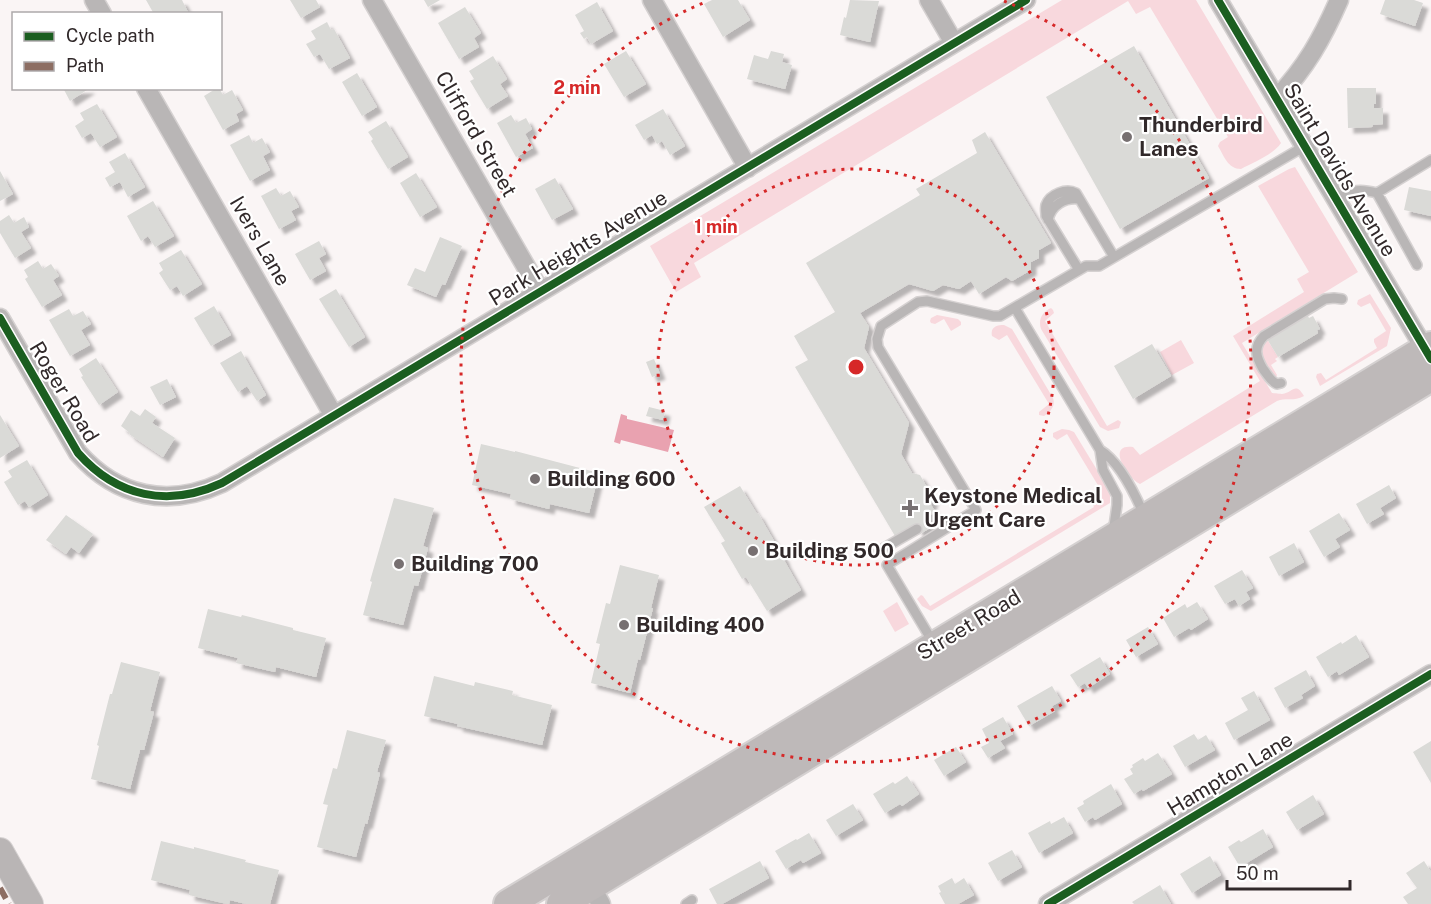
<svg xmlns="http://www.w3.org/2000/svg" width="1431" height="904" viewBox="0 0 1431 904" font-family="'Public Sans',sans-serif">
<style>
.green{fill:#f8d8dd}
.water{fill:#e9a2b0}
.building{fill:#dadad7;filter:url(#shadow)}
.lines{fill:none;stroke-linecap:round;stroke-linejoin:round}
.lane-casing{stroke:#d5d1d1;stroke-width:12}
.street-casing{stroke:#d5d1d1;stroke-width:21}
.secondary-casing{stroke:#d5d1d1;stroke-width:28}
.primary-casing{stroke:#d5d1d1;stroke-width:32}
.lane{stroke:#b9b6b6;stroke-width:9}
.street{stroke:#b9b6b6;stroke-width:18}
.secondary{stroke:#b9b5b5;stroke-width:26}
.primary{stroke:#beb9b9;stroke-width:28}
.quiet{stroke:#8d6e63;stroke-width:6;stroke-dasharray:12 6;stroke-linecap:butt}
.cycleway-casing{stroke:#fff;stroke-width:11}
.cycleway{stroke:#1b5e20;stroke-width:8}
.ring{fill:none;stroke:#d62828;stroke-width:3;stroke-dasharray:3 6}
.poi-dot{fill:#777071;stroke:#fff;stroke-width:2}
.labels{text-anchor:middle;stroke-width:4.5;stroke-linejoin:round;paint-order:stroke}
.poi-label{font-size:21px;font-weight:bold;fill:#31292a;stroke:#fff;text-anchor:start}
.street-label{font-size:21px;fill:#31292a;stroke:#fff}
.centre{fill:#d62828;stroke:#fff;stroke-width:3}
.ring-label{font-size:18px;text-anchor:middle;font-weight:bold;fill:#d62828;stroke:#fff;stroke-width:4.5;stroke-linejoin:round;paint-order:stroke}
</style>
<defs>
<filter id="shadow"><feDropShadow dx="5.5" dy="5.5" stdDeviation="1.5" flood-color="#0004"/></filter>
</defs>
<rect width="100%" height="100%" fill="#faf5f5"/>
<!-- green -->
<path class="green" d="M1062,0H1196L1281,143C1273,155 1254,162 1241,169C1228,169 1224,156 1218,146L1220,142L1228,137L1150,7L1136,14L1128,1L694,263L701,277L676,292L650,246Z
M1295,167L1358,272L1242,343L1272,393C1273,393 1282,394 1282,394C1293,393 1295,381 1304,396C1293,402 1288,397 1277,401L1140,484C1126,477 1106,443 1133,447L1140,455L1260,381L1233,336L1304,292L1297,279L1309,272L1258,186L1289,169Z
M1370,294L1391,328L1387,346L1320,386L1316,377L1317,374L1321,373L1326,380L1377,348L1374,342V339L1386,331L1370,303L1361,307L1357,304L1358,300Z
M1051,308L1053,310L1054,313L1045,321L1107,426L1118,420L1121,422L1119,428L1108,431L1100,427L1041,329C1038,320 1042,312 1051,308Z
M937,315L958,319L961,322V325L951,331L944,319L935,324L931,323L930,321L931,318Z
M1004,325L1012,329L1053,398C1056,406 1050,412 1044,416L1039,415V412L1049,404L1007,335L999,340L992,336C990,327 997,325 1004,325Z
M1267,339L1278,357L1275,359L1277,361L1271,365L1277,375L1276,377H1273C1264,362 1254,355 1267,339Z
M1181,340L1194,363L1172,375L1160,352Z
M1062,429L1069,430L1074,432L1108,488L1110,494V503L931,611L922,606L917,599L921,595L923,596L930,606L1094,507L1088,495L1099,487L1067,434L1057,440L1053,437V433Z
M897,602L909,624L895,632L883,611Z"/>
<!-- water -->
<path class="water" d="M621,414L627,416V419L674,430L668,452L621,440L620,444L614,442Z"/>
<!-- building -->
<path class="building" d="M146,0H182L189,14H154Z
M290,0H316L320,7L301,18Z
M424,0H440L428,7Z
M712,0H738L750,20L723,37L704,4Z
M850,0L879,1L870,42L840,35L844,17L846,18Z
M1385,0H1414L1423,3L1415,26L1380,14Z
M597,2L613,31L591,44L587,37L584,39L580,33L584,31L575,15Z
M465,7L481,33L474,38L479,47L459,59L438,23Z
M327,22L331,30L334,29L350,58L329,69L320,54L314,57L306,44L316,39L311,31Z
M1134,46L1209,178L1120,229L1046,97Z
M626,51L646,84L624,97L604,64Z
M771,51L784,54L782,62L792,65L785,89L747,79L754,55L768,59Z
M493,56L507,79L500,84L508,96L487,109L470,81L474,79L469,71Z
M357,73L377,107L362,116L342,82Z
M63,88H90L70,101Z
M217,88H219L223,95L232,90L243,110L236,114L239,121L223,130L204,96Z
M1347,88H1376V104H1374V108H1383V124L1373,125L1372,127L1348,128Z
M97,104L117,137L100,147L91,133L82,138L75,126L84,120L80,113Z
M663,109L685,146L670,155L662,141L657,144L652,135L644,140L635,125Z
M511,115L516,123L526,118L532,129L525,134L533,148L516,157L497,123Z
M386,121L408,157L388,169L371,141L373,139L368,132Z
M985,132L1051,243L1039,250V258L1031,262V270L1012,281L1006,277L979,294L971,281L959,289L943,285L933,291L909,284L860,313L869,327L864,348L909,423L901,454L912,473L920,475L933,498L931,505L935,511L930,528L920,534L914,524L895,536L795,367L808,360L794,336L835,312L806,263L920,195L916,189L977,153L972,140Z
M249,135L253,143L262,138L270,152L263,156L270,170L250,181L230,145Z
M125,153L145,187L128,197L120,182L110,187L105,178L115,172L109,162Z
M0,171L13,194L0,201Z
M416,173L437,207L420,217L400,183Z
M555,178L573,209L552,220L535,189Z
M1409,187L1431,191V216L1404,210Z
M276,188L281,196L290,191L299,207L291,211L296,220L279,229L261,196Z
M153,201L174,236L155,247L148,236L141,241L127,216Z
M9,215L14,223L24,217L29,227L21,232L31,248L15,258L0,233V221Z
M440,237L462,246L445,285L442,284L436,297L407,285L415,268L425,272Z
M319,241L326,254L319,258L326,271L310,280L295,254Z
M181,250L202,284L183,296L177,286L170,290L159,273L163,270L159,263Z
M38,261L43,269L51,264L59,276L53,280L62,295L42,307L25,279L28,277L24,270Z
M336,289L365,337L349,347L319,299Z
M214,306L231,335L211,346L194,318Z
M69,309L73,316L83,311L91,324L81,330L90,345L70,356L49,320Z
M1307,314L1309,318L1313,316L1320,329L1317,330L1318,333L1278,357L1267,339Z
M1152,344L1171,376L1133,399L1114,366Z
M241,351L266,395L257,401L247,386L238,392L220,363Z
M96,358L118,392L99,405L81,377L83,376L79,369Z
M654,359L660,374L652,377L646,362Z
M167,379L176,397L160,405L150,387Z
M649,407L665,411L663,420L646,416Z
M145,409L156,417L152,423L175,438L163,457L129,434L130,433L121,426L131,410L140,416Z
M0,415L19,446L0,458Z
M481,444L515,452V451L599,473L589,513L550,504L549,509L510,499L511,494L472,485Z
M27,460L48,495L29,507L25,501L18,505L4,482L12,477L8,471Z
M1389,485L1396,498L1380,508L1384,514L1367,524L1356,504Z
M740,486L757,514L758,513L785,560H784L801,590L767,611L746,577L742,579L721,543L725,541L704,507Z
M394,498L434,508L423,546L428,548L418,586L414,585L403,625L363,615L372,582L370,581Z
M1339,513L1350,530L1335,539L1340,547L1324,557L1309,531Z
M66,515L93,534L79,553L71,547L66,554L46,540Z
M1294,543L1304,562L1279,576L1269,557Z
M620,565L659,575L651,608H653L640,660L638,659L630,693L591,683L600,644L596,643L606,603L610,604Z
M1242,570L1253,588L1246,592L1250,599L1239,606L1235,599L1225,604L1214,586Z
M1197,602L1208,619L1191,630L1189,628L1174,637L1163,618L1185,604L1187,608Z
M208,609L241,617L242,615L293,628V630L326,638L316,677L276,667L275,672L236,663L238,658L198,648Z
M1148,627L1158,644L1136,657L1126,640Z
M1356,635L1369,657L1339,675L1337,671L1328,677L1316,657L1341,642L1342,644Z
M1100,657L1110,674L1088,688L1085,683L1078,687L1070,675Z
M121,662L160,672L150,711L154,712L144,750H140L130,789L91,779L99,746L97,745L110,694H112Z
M1306,670L1315,686L1301,695L1303,698L1285,708L1274,688Z
M434,676L474,686L475,682L513,691L512,695L552,705L542,745L457,726L458,724L424,716Z
M1052,686L1061,701L1052,706L1055,711L1029,726L1017,706Z
M1254,691L1270,720L1234,740L1225,723L1248,710L1241,698Z
M1003,717L1013,734L1000,741L1005,748L988,758L981,747L989,743L982,729Z
M347,730L386,740L377,772L380,773L367,824L365,823L356,857L317,847L328,805L323,804L333,768L337,769Z
M1194,734L1198,740L1206,735L1215,750L1185,767L1173,746Z
M1431,741V783L1413,752Z
M956,747L966,762L944,776L934,760Z
M1158,753L1172,774L1143,791L1142,789L1134,794L1124,779L1133,774L1130,769L1133,767L1132,765L1143,758L1145,761Z
M907,776L919,794L902,806L900,804L885,813L873,794L893,782L895,784Z
M1111,784L1122,804L1095,820L1093,817L1085,822L1077,808L1084,804L1083,801Z
M1313,795L1324,814L1297,830L1286,812Z
M853,804L863,820L836,836L826,820Z
M1064,817L1073,833L1039,853L1028,833L1050,821L1051,824Z
M1263,829L1273,847L1240,867L1228,847L1239,840L1241,842Z
M809,833L821,853L803,863L801,860L786,869L775,851L796,839L797,840Z
M161,841L194,849V847L246,860L245,862L279,870L270,904H246L230,900L229,904H227L189,895L190,890L151,880Z
M1012,850L1022,867L998,881L988,863Z
M1210,856L1221,875L1192,893L1180,874Z
M760,861L769,878L722,904H717L709,889Z
M1424,861L1431,872V904H1408L1403,897L1417,888L1406,873Z
M952,878L955,884L964,878L974,895L958,904H945L939,893L941,892L938,886Z
M1160,885L1171,904H1134L1132,902Z"/>
<g class="lines">
<defs>
<path id="lane" d="M1377,193L1417,265
M1337,200C1355,190 1357,188 1377,193L1431,160
M1048,220C1051,205 1065,197 1079,199
M1079,270L1046,216C1046,213 1045,208 1046,205C1050,194 1066,188 1076,193L1114,257
M1015,308L1100,450L1103,470L1117,496V505L1113,533
M1281,383L1277,384C1270,381 1268,375 1263,369C1256,357 1253,347 1264,336L1325,299L1334,298L1342,299
M1100,450C1120,462 1135,494 1144,515
M933,519L953,524
M879,551L917,529
M934,644L887,565L976,510L878,347L877,339L881,326L918,302L927,301L993,316H1000L1086,266H1099L1305,146
M686,904L692,900"/>
<path id="street" d="M94,0L102,14
M372,0L540,291
M652,0L748,168
M929,0L954,43
M1218,0L1430,358
M146,88L334,416
M1277,98C1306,67 1322,39 1339,0
M0,318L78,453C117,497 168,508 222,483L1026,0
M586,877L601,904
M1048,904L1431,674"/>
<path id="secondary" d="M0,851L30,904"/>
<path id="primary" d="M508,904L1431,346
M561,904L1431,377"/>
</defs>
<!-- lane casing -->
<use href="#lane" class="lane-casing"/>
<!-- street casing -->
<use href="#street" class="street-casing"/>
<!-- secondary casing -->
<use href="#secondary" class="secondary-casing"/>
<!-- primary casing -->
<use href="#primary" class="primary-casing"/>
<!-- lane -->
<use href="#lane" class="lane"/>
<!-- street -->
<use href="#street" class="street"/>
<!-- secondary -->
<use href="#secondary" class="secondary"/>
<!-- primary -->
<use href="#primary" class="primary"/>
<!-- quiet -->
<path class="quiet" d="M0,888L9,904"/>
<defs>
<path id="cycleway" d="M1218,0L1431,359
M0,318L78,453C117,497 168,508 222,483L1026,0
M1048,904L1431,674"/>
</defs>
<!-- cycleway casing -->
<use href="#cycleway" class="cycleway-casing"/>
<!-- cycleway -->
<use href="#cycleway" class="cycleway"/>
</g>
<!-- distance rings -->
<g class="ring">
<circle cx="856" cy="367" r="198"/>
<path d="M1004 1A395 395 0 1 1 708 1"/>
</g>
<!-- markers -->
<g class="poi-dot">
<circle cx="1127" cy="137" r="6"/>
<circle cx="535" cy="479" r="6"/>
<path d="M907 499h6v6h6v6h-6v6h-6v-6h-6v-6h6z"/>
<circle cx="753" cy="551" r="6"/>
<circle cx="399" cy="564" r="6"/>
<circle cx="624" cy="625" r="6"/>
</g>
<g class="labels">
<!-- poi labels -->
<g class="poi-label">
<text x="1139" y="132">Thunderbird<tspan x="1139" dy="24">Lanes</tspan></text>
<text x="547" y="486">Building 600</text>
<text x="924" y="503">Keystone Medical<tspan x="924" dy="24">Urgent Care</tspan></text>
<text x="765" y="558">Building 500</text>
<text x="411" y="571">Building 700</text>
<text x="636" y="632">Building 400</text>
</g>
<!-- street labels -->
<g class="street-label">
<text transform="translate(476 134) rotate(60)" y="7">Clifford Street</text>
<text transform="translate(1340 170) rotate(59)" y="7">Saint Davids Avenue</text>
<text transform="translate(260 241) rotate(60)" y="7">Ivers Lane</text>
<text transform="translate(578 248) rotate(-31)" y="7">Park Heights Avenue</text>
<text transform="translate(64 392) rotate(59)" y="7">Roger Road</text>
<text transform="translate(969 625) rotate(-31)" y="7">Street Road</text>
<text transform="translate(1230 774) rotate(-31)" y="7">Hampton Lane</text>
</g>
</g>
<circle cx="856" cy="367" r="9" class="centre"/>
<g class="ring-label">
<text x="577" y="94">2 min</text>
<text x="716" y="233">1 min</text>
</g>
<!-- legend -->
<rect x="12" y="12" width="210" height="78" fill="#ffffff" stroke="#ada9aa" stroke-width="1.5"/>
<rect x="24" y="32" width="30" height="9" fill="#1b5e20" stroke="#ada9aa" stroke-width="1.5"/>
<text x="66" y="42" font-size="18" fill="#31292a">Cycle path</text>
<rect x="24" y="62" width="30" height="9" fill="#8d6e63" stroke="#ada9aa" stroke-width="1.5"/>
<text x="66" y="72" font-size="18" fill="#31292a">Path</text>
<!-- scale -->
<path d="M1227 880v9h123v-9" fill="none" stroke="#31292a" stroke-width="3"/>
<text x="1236" y="880" font-size="18" fill="#31292a" stroke="#ffffff" stroke-width="4.5" paint-order="stroke">50 m</text>
</svg>
